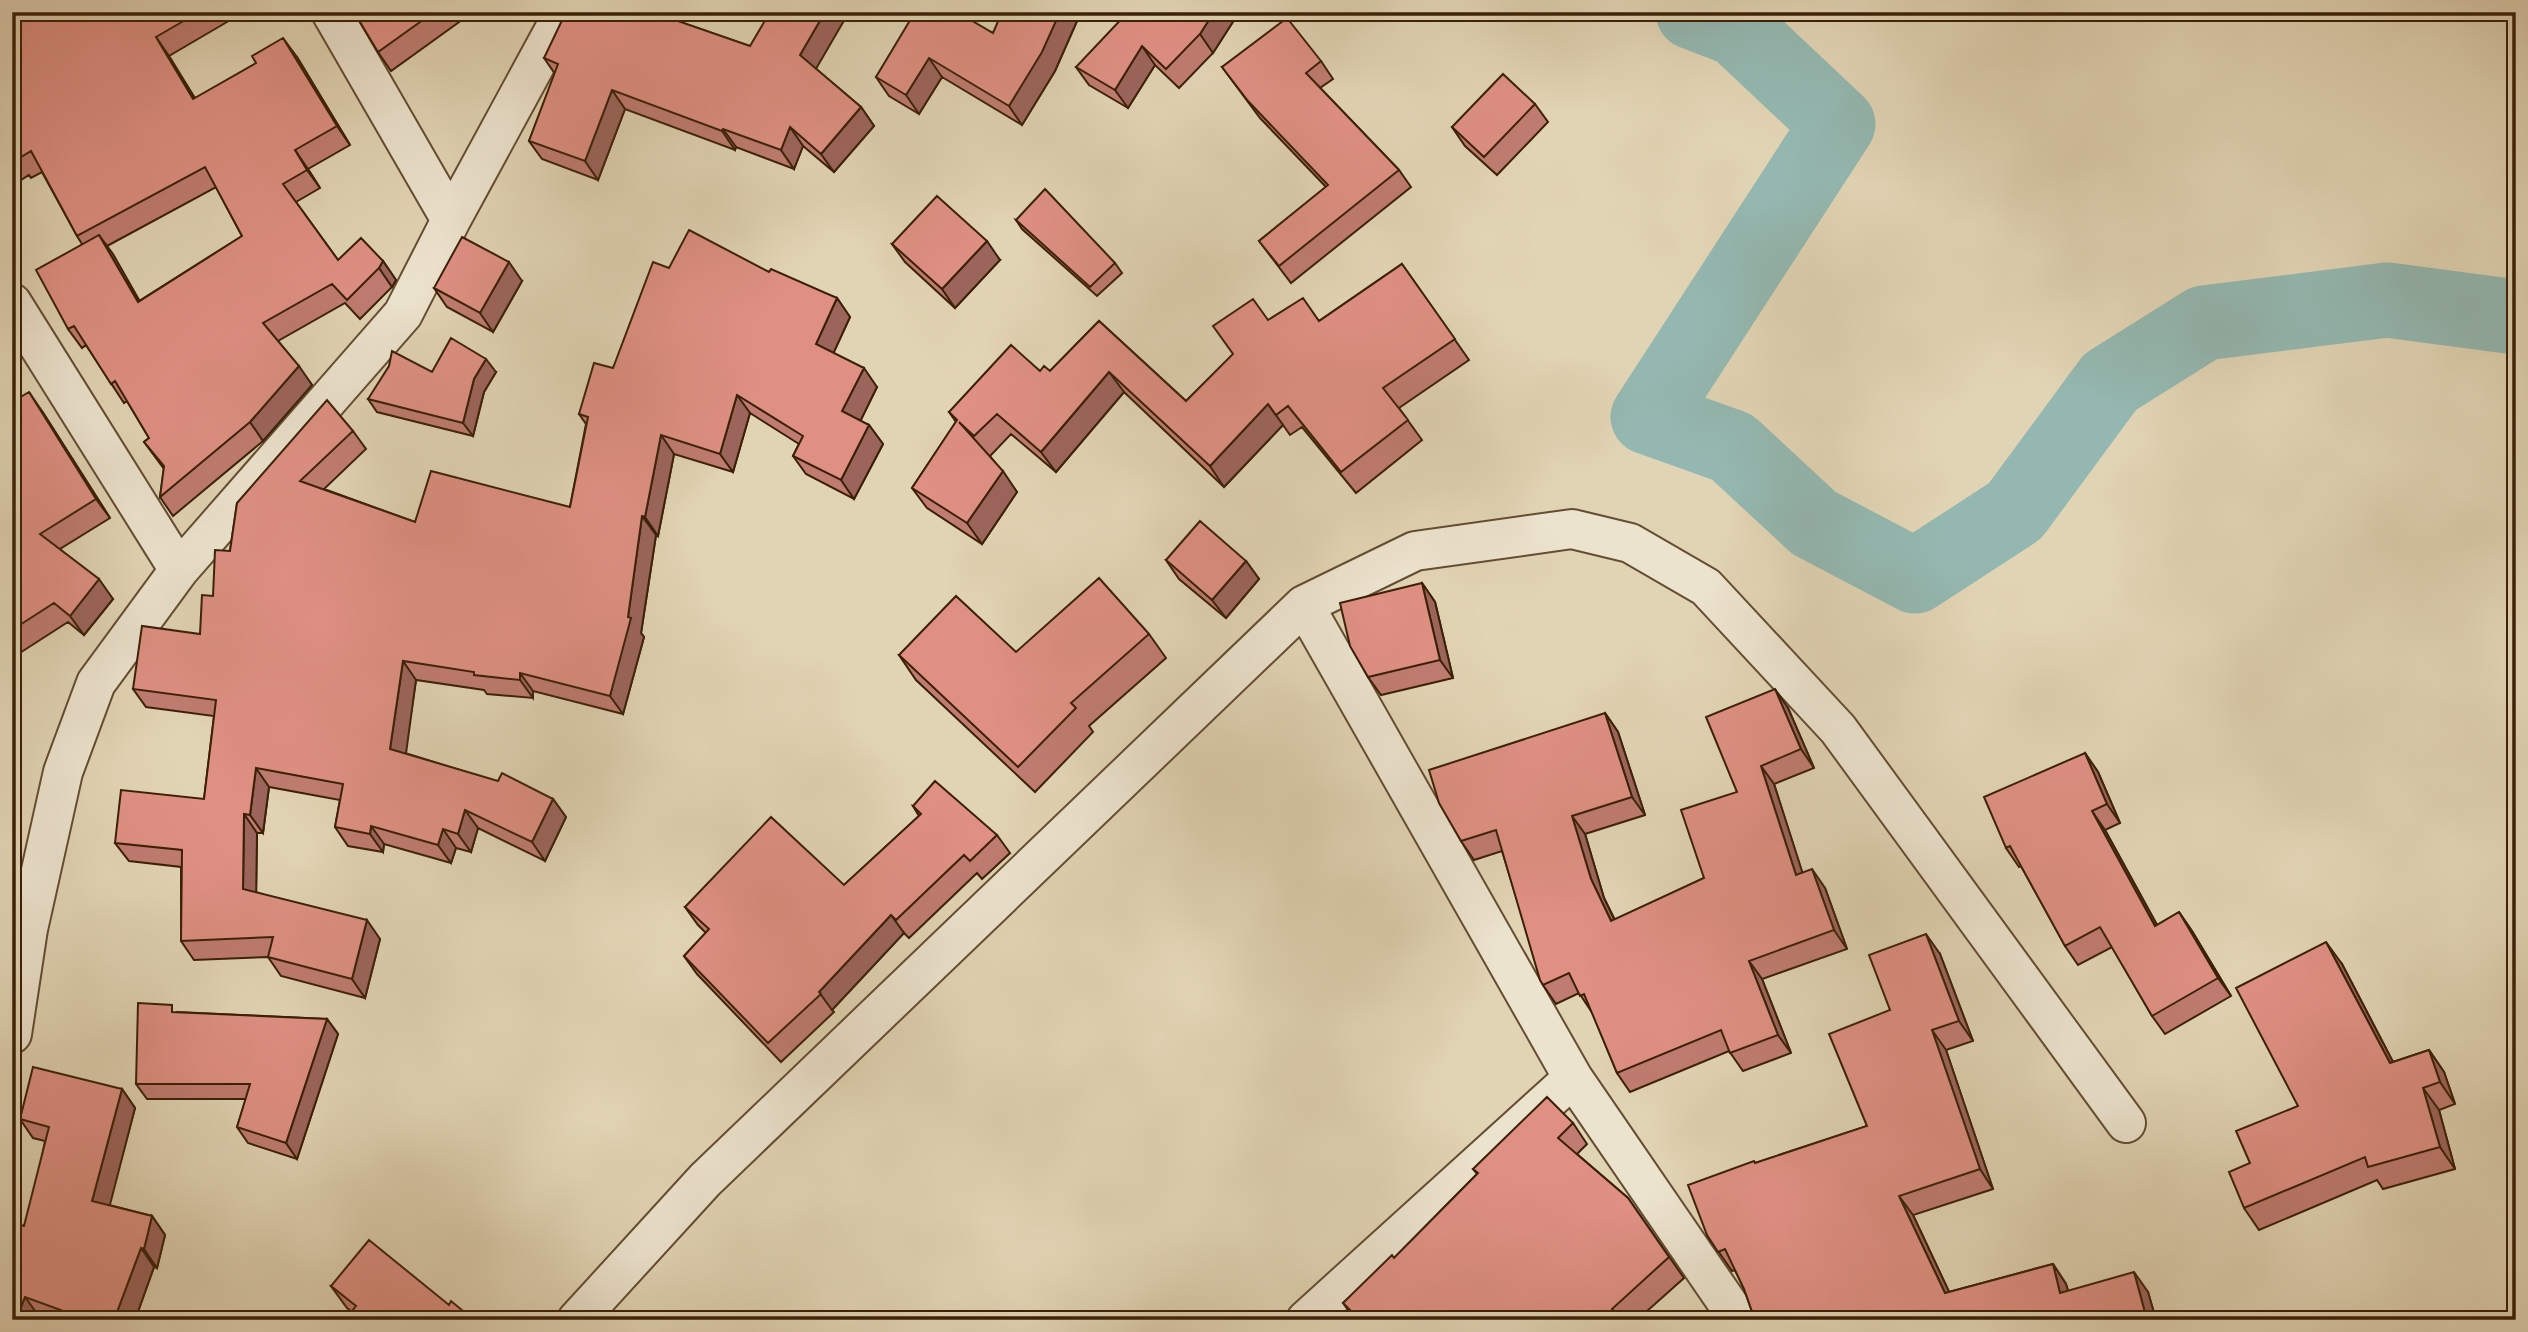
<svg xmlns="http://www.w3.org/2000/svg" width="2528" height="1332" viewBox="0 0 2528 1332" font-family="'Sorts Mill Goudy',serif">
<style>
.lines{fill:none;stroke-linecap:round;stroke-linejoin:round}
.river{stroke:#94b8b1;stroke-width:75}
.minor-casing{stroke:#644d32;stroke-width:42}
.minor{stroke:#ece3ce;stroke-width:38}
.wall{fill:#c07c71;stroke:#3b2007;stroke-width:2;fill-rule:evenodd}
.shaded-wall{fill:#9c655c;stroke:#3b2007;stroke-width:2}
.building{fill:#df9083;stroke:#3b2007;stroke-width:2}
</style>
<rect width="100%" height="100%" fill="#e1d4b4"/>
<filter id="stains"><feTurbulence type="fractalNoise" baseFrequency=".00286" numOctaves="4"/><feColorMatrix values="0 0 0 0 .2 0 0 0 0 .09 0 0 0 0 .02 0 0 0 .5 -.17"/></filter>
<radialGradient id="worn" r=".72"><stop offset=".6" stop-color="#630" stop-opacity="0"/><stop offset="1" stop-color="#630" stop-opacity=".3"/></radialGradient>
<g class="lines">
<!-- river -->
<path class="river" d="M1693,12L1737,29L1838,124L1648,417L1732,447L1814,523L1915,576L2015,511L2110,382L2204,323L2387,300L2516,317"/>
<defs>
<path id="minor" d="M331,12L451,220
M12,303L179,570
M1304,605L1573,1078L1739,1320
M12,1034L28,929L63,772L96,683L179,570L403,314L451,220L564,12
M577,1320L705,1180L1304,605L1415,551L1572,529L1630,543L1706,587L1838,729L2126,1123
M1306,1320L1573,1078"/>
</defs>
<!-- minor casing -->
<use href="#minor" class="minor-casing"/>
<!-- minor -->
<use href="#minor" class="minor"/>
</g>
<!-- wall -->
<path class="wall" d="M244,12L169,56L195,98L297,57L350,145L308,169L320,188L296,202L338,260L383,261L396,280L392,287L360,319L345,303L278,341L312,385L263,441L173,516L160,497L164,469L144,442L149,438L127,401L124,403L86,345L82,348L68,329L82,244L77,236L42,172L31,178L29,175L12,186V13ZM216,187L242,236L139,301L107,246Z
M354,12H473L391,71L378,52Z
M1081,12L1055,71L1022,125L942,77L919,114L889,96L876,77L960,19L993,33Z
M654,13L816,69L861,107L874,126L834,172L803,146L794,169L736,147L735,150L625,109L598,180L542,159L529,141L555,74L544,58Z
M1236,17L1213,53L1179,88L1155,65L1128,108L1089,85L1076,67Z
M1321,61L1333,79L1320,88L1399,170L1411,187L1291,283L1259,241L1326,187L1260,118L1222,67Z
M1535,104L1548,122L1497,175L1465,146L1452,127Z
M1016,220L1115,263L1122,273L1097,296L1022,229Z
M892,244L1000,260L955,308L905,262Z
M1402,264L1469,360L1399,408L1422,440L1356,493L1302,427L1290,435L1283,425L1224,487L1124,392L1056,472L1011,434L990,456L1017,492L982,544L927,508L912,488L956,422L949,412L1040,371H1050L1099,321L1186,401L1268,320L1319,321Z
M669,268L769,272L837,298L850,317L833,353L877,387L860,421L869,425L883,444L854,499L806,474L793,456L799,444L750,413L733,472L674,454L658,536L656,535L641,633L644,637L623,714L533,691V698L487,694L484,690L416,680L405,753L553,799L566,817L545,861L478,828L471,852L456,848L451,863L384,844L383,852L348,846L335,827L340,800L269,787L263,833H257L256,892L380,939L365,998L281,976L268,957L194,960L181,941V867L129,861L115,843L204,799L214,716L146,707L133,689L200,634L213,596L230,551L237,503L353,431L366,449L324,489L415,522L570,507L586,424L579,414L613,368Z
M522,281L493,332L447,307L434,288Z
M432,372H496L484,392L473,436L377,412L368,399Z
M12,402L42,411L110,518L60,549L113,599L84,635L68,622L12,658Z
M1166,560L1246,561L1259,579L1226,618L1179,579Z
M1422,583L1435,602L1453,678L1381,695L1368,677Z
M1149,634L1166,658L1089,726L1093,732L1035,792L916,680L899,655L1016,652Z
M12,681L18,690L12,695Z
M1788,708L1814,768L1774,784L1802,872L1825,888L1847,949L1762,979L1791,1053L1743,1071L1729,1051L1630,1092L1617,1073L1593,1014L1579,993L1556,1004L1543,985L1502,851L1474,860L1461,841L1605,713L1618,732L1645,815L1585,834L1604,898L1615,920L1704,878L1737,792Z
M2085,753L2098,772L2120,823L2105,830L2157,925L2179,912L2192,931L2231,996L2165,1034L2152,1016L2112,947L2078,965L2065,946L2021,866L2019,867L2006,848Z
M913,806L997,835L1010,853L982,879L977,873L909,938L904,933L832,1010L834,1012L781,1062L697,974L684,956L706,933L698,925L685,907L844,885L919,816Z
M1940,954L1973,1041L1946,1050L1993,1189L1913,1215L1949,1292L2053,1264L2066,1284L2068,1291L2148,1292L2156,1320H1755L1744,1289L1735,1270L1732,1271L1707,1235L1755,1163L1867,1126L1890,1010Z
M2342,964L2393,1062L2429,1050L2444,1072L2455,1104L2439,1110L2455,1169L2383,1189L2377,1180L2259,1230L2244,1208L2298,1106Z
M177,1012L327,1019L338,1034L297,1159L248,1143L237,1127L246,1099H147L136,1084Z
M122,1089L135,1108L109,1205L152,1216L165,1235L157,1268L154,1267L135,1320H50L38,1315L12,1320L45,1141L33,1138L20,1119Z
M1573,1123L1587,1144L1577,1154L1628,1198L1684,1278L1637,1320H1355L1343,1303L1394,1258L1477,1174L1473,1169Z
M331,1286L449,1305L352,1312L347,1308Z"/>
<!-- shaded-wall -->
<path class="shaded-wall" d="M825,12H849L813,74L800,55Z
M1060,12H1081L1055,71L1022,125L1009,106Z
M1214,12H1232L1236,17L1213,53L1200,34Z
M156,37L169,56L206,118L193,99Z
M283,38L297,57L350,145L337,126Z
M1142,46L1155,65L1128,108L1115,90Z
M929,58L942,77L919,114L906,95Z
M612,90L625,109L598,180L585,161Z
M861,107L874,126L834,172L821,154Z
M790,127L803,146L794,169L781,150Z
M723,129L736,147L735,150L722,131Z
M295,150L308,169L320,188L307,170Z
M99,235L113,254L151,321L138,302Z
M987,241L1000,260L955,308L942,289Z
M383,261L396,280L392,287L379,268Z
M509,262L522,281L493,332L480,313Z
M837,298L850,317L829,363L816,344Z
M486,359L496,372L484,392L473,436L463,423L474,379Z
M299,366L312,385L263,441L250,422Z
M864,368L877,387L856,430L842,411Z
M1109,372L1124,392L1056,472L1041,452Z
M29,392L42,411L110,518L96,499Z
M737,395L750,413L733,472L720,454Z
M1268,404L1283,425L1224,487L1210,466Z
M869,425L883,444L854,499L841,480Z
M661,435L674,454L658,536L645,517Z
M1003,471L1017,492L982,544L967,523Z
M642,516L656,535L641,633L644,637L623,714L610,696L628,617Z
M1246,561L1259,579L1226,618L1212,600Z
M99,579L113,599L84,635L70,616Z
M1422,583L1435,602L1453,678L1440,660Z
M403,661L416,680L404,768L390,749Z
M520,673L533,691V698L520,680Z
M1775,689L1788,708L1814,768L1801,749Z
M1605,713L1618,732L1645,815L1632,797Z
M2085,753L2098,772L2120,823L2107,804Z
M1761,766L1774,784L1809,893L1796,875Z
M256,768L269,787L263,833L250,815Z
M553,799L566,817L545,861L532,842Z
M465,810L478,828L471,852L458,834Z
M2092,811L2105,830L2168,945L2155,926Z
M244,814L257,833L256,908L243,889Z
M1572,816L1585,834L1604,898L1624,940L1611,921L1591,879Z
M371,826L384,844L383,852L370,834Z
M443,829L456,848L451,863L438,845Z
M1812,869L1825,888L1847,949L1834,930Z
M2179,912L2192,931L2231,996L2218,978Z
M891,915L904,933L832,1010L819,992Z
M367,920L380,939L365,998L352,979Z
M1926,934L1940,954L1973,1041L1959,1021Z
M2326,942L2342,964L2405,1085L2390,1063Z
M1749,961L1762,979L1791,1053L1778,1035Z
M327,1019L338,1034L297,1159L286,1143Z
M1932,1030L1946,1050L1993,1189L1980,1169Z
M2429,1050L2444,1072L2455,1104L2440,1082Z
M2423,1088L2439,1110L2455,1169L2440,1147Z
M122,1089L135,1108L106,1220L92,1201Z
M1899,1196L1913,1215L1959,1313L1945,1293Z
M152,1216L165,1235L157,1268L144,1249Z
M141,1248L154,1267L135,1320H114Z
M2053,1264L2066,1284L2074,1312L2060,1293Z
M2134,1272L2148,1292L2156,1320H2147Z
M25,1297L38,1315L37,1320H16Z"/>
<!-- building -->
<path class="building" d="M199,12L156,37L193,99L256,63L252,56L283,38L337,126L295,150L307,170L283,184L338,260L361,238L383,261L379,268L347,300L332,284L263,323L299,366L250,422L160,497L164,466L144,442L149,438L115,381L111,384L74,326L68,329L36,270L99,235L138,302L242,236L205,167L77,236L31,151L18,159L16,156L12,159V13Z
M354,12H434L378,52Z
M566,12H652L750,46L770,12H825L800,55L861,107L821,154L790,127L781,150L723,129L722,131L612,90L585,161L529,141L558,64L544,58Z
M915,12H949L960,19L962,15L993,33L1002,12H1060L1042,52L1009,106L929,58L906,95L876,77Z
M1128,12H1214L1200,34L1166,69L1142,46L1115,90L1076,67Z
M1287,18L1321,61L1306,73L1399,170L1279,266L1259,241L1328,185L1248,101L1222,67Z
M1503,74L1535,104L1484,157L1452,127Z
M1045,189L1115,263L1090,287L1016,220Z
M937,196L987,241L942,289L892,244Z
M689,230L769,272L771,269L837,298L816,344L864,368L842,411L869,425L841,480L793,456L803,436L737,395L720,454L661,435L645,517L642,516L628,617L631,618L610,696L520,673V680L474,675V672L403,661L390,749L498,781L502,773L553,799L532,842L465,810L458,834L443,829L438,845L371,826L370,834L335,827L343,784L256,768L250,815L244,814L243,889L367,920L352,979L268,957L273,937L181,941L182,850L115,843L121,790L204,799L216,700L133,689L142,626L200,634L202,595L213,596L215,550L230,551L237,503L327,400L353,431L300,481L415,522L431,471L570,507L588,417L579,414L594,363L613,368L653,262L669,268Z
M462,237L509,262L480,313L434,288Z
M1402,264L1455,339L1383,388L1408,420L1341,472L1288,406L1276,415L1268,404L1210,466L1109,372L1041,452L997,414L974,436L959,422L1003,471L967,523L912,488L957,420L949,412L1011,345L1040,371L1044,366L1050,371L1099,321L1186,401L1233,354L1213,326L1253,299L1268,320L1303,298L1319,321Z
M451,338L486,359L474,379L463,423L368,399L389,366L392,351L432,372Z
M29,392L96,499L40,534L99,579L70,616L54,603L12,630V402Z
M1200,521L1246,561L1212,600L1166,560Z
M1099,578L1149,634L1071,703L1076,708L1018,767L899,655L956,596L1016,652Z
M1422,583L1440,660L1368,677L1350,646L1340,603Z
M1775,689L1801,749L1761,766L1796,875L1812,869L1834,930L1749,961L1778,1035L1730,1053L1721,1030L1617,1073L1584,994L1580,996L1569,973L1543,985L1540,980L1496,830L1461,841L1439,803L1429,770L1605,713L1632,797L1572,816L1591,879L1611,921L1704,878L1681,810L1737,792L1706,717Z
M2085,753L2107,804L2092,811L2155,926L2179,912L2218,978L2152,1016L2100,927L2065,946L2010,846L2006,848L1984,797Z
M935,781L997,835L970,861L964,855L896,920L891,915L819,992L821,994L768,1043L684,956L709,929L685,907L771,817L844,885L921,814L913,806Z
M1926,934L1959,1021L1932,1030L1980,1169L1899,1196L1945,1293L2053,1264L2060,1293L2134,1272L2147,1320H1755L1744,1289L1725,1249L1718,1252L1707,1235L1688,1185L1754,1161L1755,1163L1867,1126L1829,1034L1890,1010L1869,955Z
M2326,942L2390,1063L2429,1050L2440,1082L2423,1088L2440,1147L2368,1167L2365,1157L2244,1208L2229,1172L2250,1163L2236,1131L2298,1106L2236,988Z
M138,1003L172,1005V1012L327,1019L286,1143L237,1127L250,1084H136Z
M33,1067L122,1089L92,1201L152,1216L144,1249L141,1248L114,1320H88L25,1297L16,1320H12V1222L24,1226L49,1127L20,1119Z
M1547,1097L1573,1123L1558,1138L1628,1198L1669,1257L1612,1309L1622,1320H1360L1343,1303L1392,1255L1394,1258L1478,1173L1473,1169Z
M369,1240L449,1305L451,1301L474,1320H345L356,1306L331,1286Z"/>
<!-- margin -->
<rect width="2528" height="1332" fill="none" stroke="#e1d4b4" stroke-width="42"/>
<rect x="14" y="14" width="2500" height="1304" fill="none" stroke="#3b2007" stroke-width="3.5"/>
<rect x="21" y="21" width="2486" height="1290" fill="none" stroke="#3b2007" stroke-width="2"/>
<rect width="100%" height="100%" filter="url(#stains)"/>
<rect width="100%" height="100%" fill="url(#worn)"/>
</svg>
